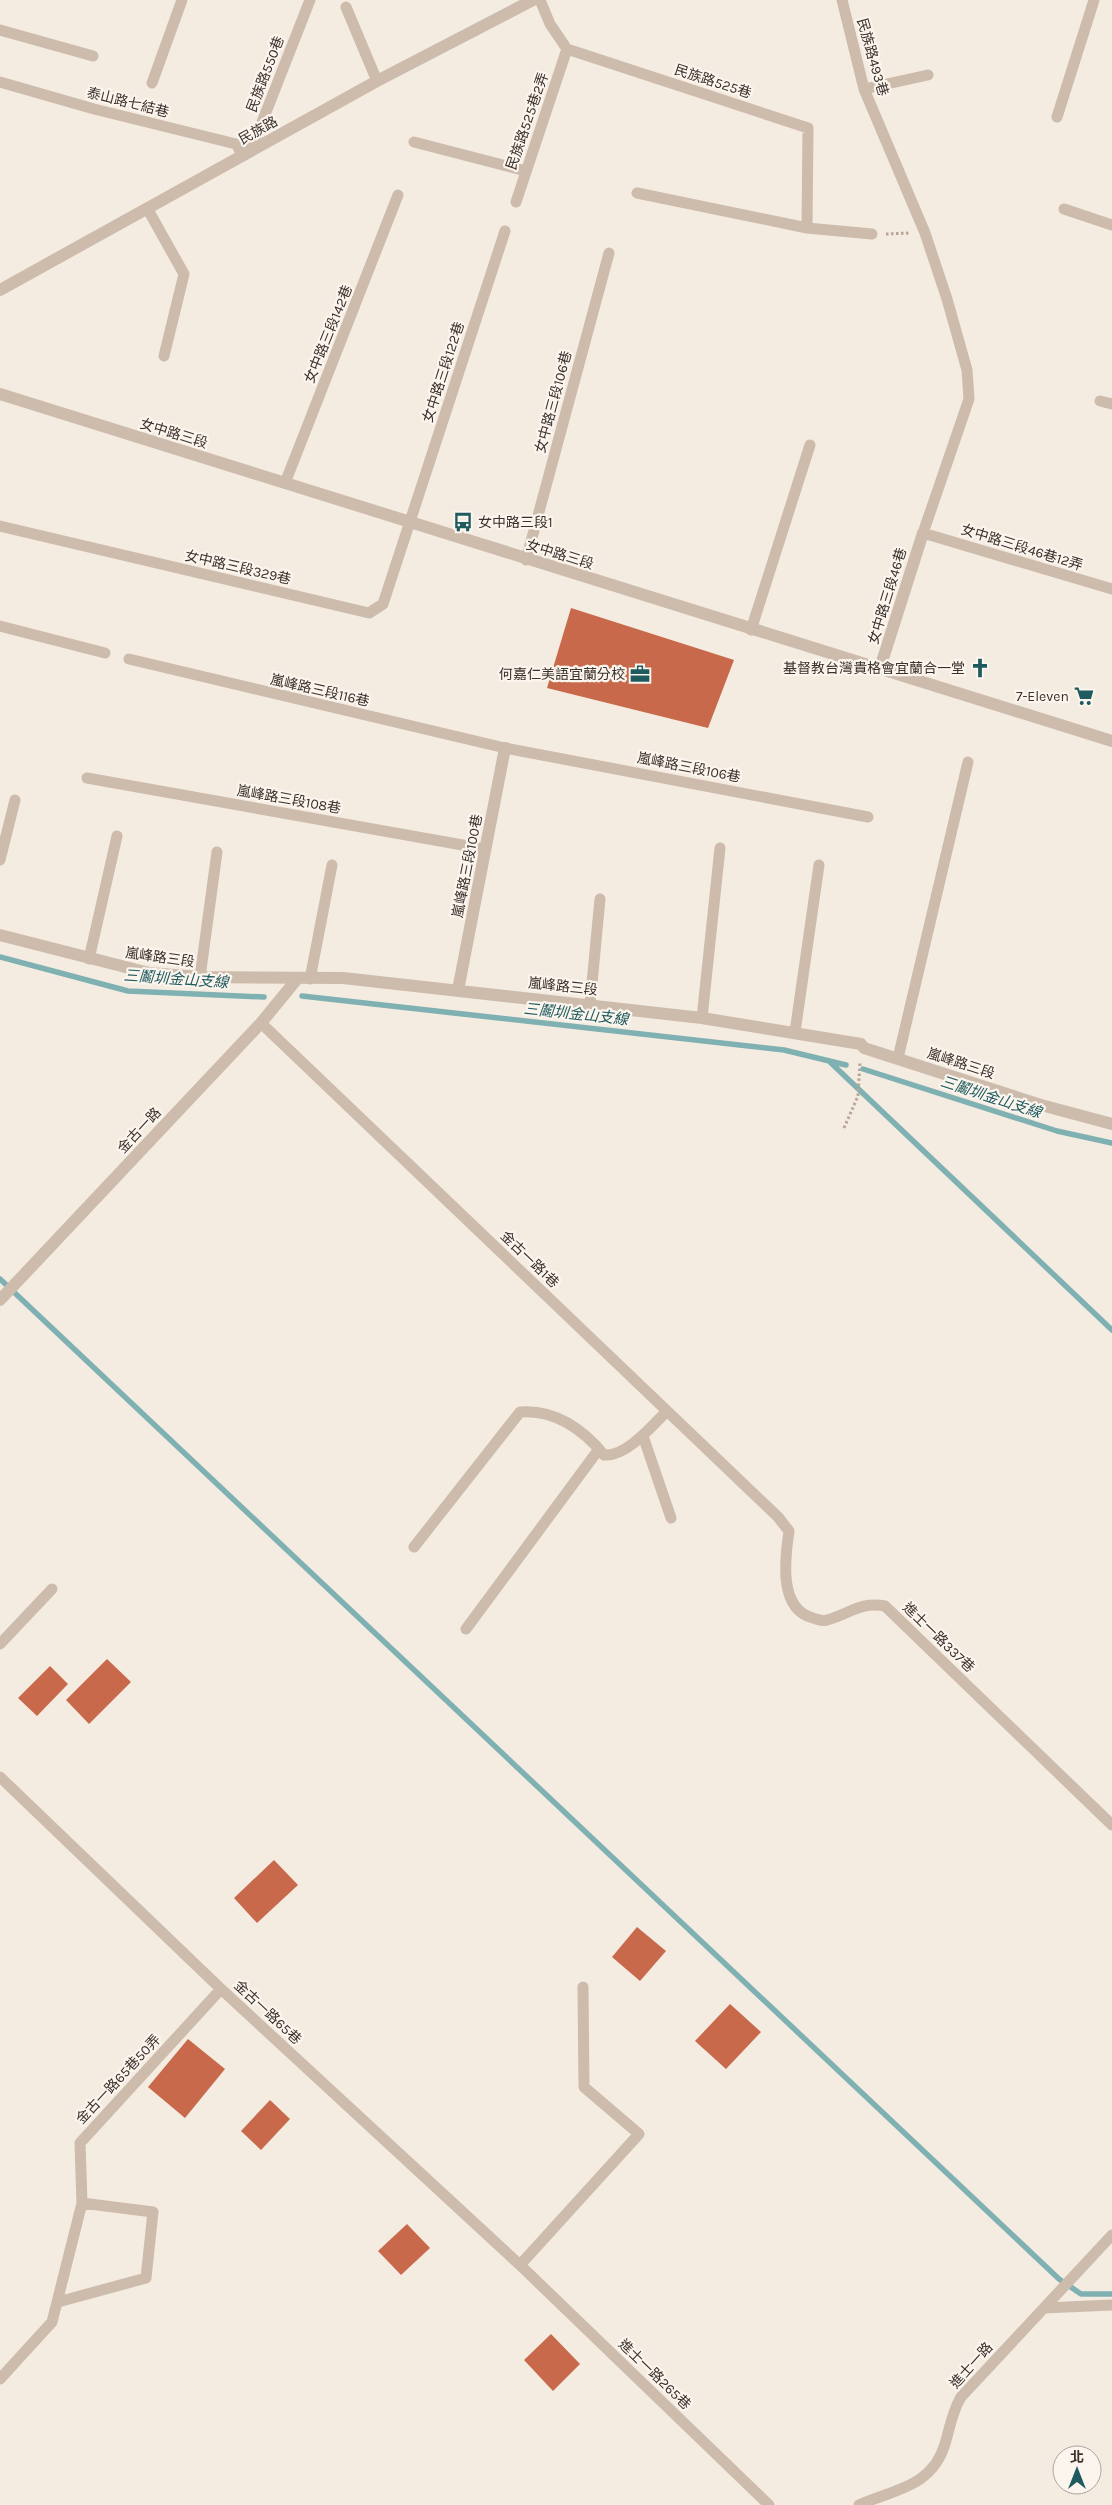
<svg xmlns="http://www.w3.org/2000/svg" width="1112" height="2505" viewBox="0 0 1112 2505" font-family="Karla,'Noto Sans TC',sans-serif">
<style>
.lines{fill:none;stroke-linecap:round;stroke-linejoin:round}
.stream{stroke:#7fb0b2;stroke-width:5.5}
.building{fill:#c8694b}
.path{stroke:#b9a596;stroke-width:3;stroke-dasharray:2.5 2.5;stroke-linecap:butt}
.service{stroke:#cdbbac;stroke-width:11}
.minor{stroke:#cdbbac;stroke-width:12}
.tertiary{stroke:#cdbbac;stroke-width:12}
.labels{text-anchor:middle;stroke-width:4.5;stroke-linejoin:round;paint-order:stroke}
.street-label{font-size:14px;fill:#3b302b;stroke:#fbf5ee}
.poi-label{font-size:14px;fill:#3b302b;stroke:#fbf5ee;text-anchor:end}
.water-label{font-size:15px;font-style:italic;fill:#1f5a5e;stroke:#fbf5ee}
</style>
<rect width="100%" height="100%" fill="#f4ebe1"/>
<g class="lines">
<!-- stream -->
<path class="stream" d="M0,957L128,991L264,997
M302,996L784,1050L846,1065
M830,1062L1112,1330
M863,1069L1057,1131L1112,1143
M0,1279L1059,2279L1081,2294H1112"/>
</g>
<!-- building -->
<path class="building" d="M571,608L734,660L708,728L547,688Z
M107,1659L131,1682L89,1724L66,1700Z
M50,1666L68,1684L37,1716L18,1698Z
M274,1860L298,1885L257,1923L234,1898Z
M637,1927L666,1951L640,1981L612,1957Z
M730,2004L761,2032L726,2069L695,2041Z
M188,2039L225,2069L185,2118L148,2087Z
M270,2100L290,2119L261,2150L241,2131Z
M407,2224L430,2248L401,2275L378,2251Z
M551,2334L580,2364L553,2391L524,2360Z"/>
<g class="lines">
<!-- path -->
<path class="path" d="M886,234L909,233
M844,1128L858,1096L860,1062"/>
<!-- service -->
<path class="service" d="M540,0L550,24L567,49L808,128L807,228
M842,0L864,89L925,233L947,299L967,370L969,399L923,533L1112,589
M346,7L377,81
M0,30L93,56
M0,82L94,109L236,144L243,156L257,135L310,0
M152,83L182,0
M864,89L928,75
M1057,117L1094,0
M414,142L526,171
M637,193L807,228L872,234
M516,202L567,49
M147,208L184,274L164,356
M1064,209L1112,225
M1100,401L1112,404
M285,483L398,195
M0,526L369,613L383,604L505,231
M526,560L609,253
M0,626L105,653
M751,630L810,445
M129,659L505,748L868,817
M87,778L485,849
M0,860L15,800
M89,959L117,836
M200,977L217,852
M310,979L332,865
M590,1004L600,899
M702,1018L720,848
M261,1023L778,1517L789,1531C785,1558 778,1609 813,1618C817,1619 823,1622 827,1620C849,1614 861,1601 885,1606L1112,1825
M795,1032L819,865
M898,1058L968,762
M643,1436L671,1518
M414,1547L520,1412C554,1409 583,1429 604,1455C626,1457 652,1426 667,1411
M466,1629L599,1449
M0,1644L52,1589
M0,1777L221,1989L520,2265L769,2505
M520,2265L639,2134L584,2087L583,1987
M58,2302L146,2278L153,2212L82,2203
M1044,2308L1112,2305
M0,2379L52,2322L82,2203L80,2143L221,1989
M859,2505C895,2489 932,2487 945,2444C950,2427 952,2412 961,2397L1112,2235"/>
<!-- minor -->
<path class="minor" d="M0,290L377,81L533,0
M0,394L1112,741
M880,668L923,533
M458,990L505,748
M0,1300L261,1023L297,979"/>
<!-- tertiary -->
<path class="tertiary" d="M0,935L149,973L200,977L343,978L702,1018L861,1044L864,1048L1041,1105L1112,1124"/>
</g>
<!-- icons -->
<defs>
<symbol id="bus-bare" viewBox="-9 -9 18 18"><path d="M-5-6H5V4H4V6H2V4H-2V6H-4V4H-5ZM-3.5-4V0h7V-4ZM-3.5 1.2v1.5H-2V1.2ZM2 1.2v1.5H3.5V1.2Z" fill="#1f5a5e" stroke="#fbf5ee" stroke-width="2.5" paint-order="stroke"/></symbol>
<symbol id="church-bare" viewBox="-9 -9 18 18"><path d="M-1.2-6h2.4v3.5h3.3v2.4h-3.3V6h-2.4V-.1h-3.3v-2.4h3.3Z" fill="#1f5a5e" stroke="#fbf5ee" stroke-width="2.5" paint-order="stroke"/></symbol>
<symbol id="office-bare" viewBox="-9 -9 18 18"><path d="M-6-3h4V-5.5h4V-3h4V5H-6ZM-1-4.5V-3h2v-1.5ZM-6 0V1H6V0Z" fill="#1f5a5e" stroke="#fbf5ee" stroke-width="2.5" paint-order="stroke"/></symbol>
<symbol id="supermarket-bare" viewBox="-9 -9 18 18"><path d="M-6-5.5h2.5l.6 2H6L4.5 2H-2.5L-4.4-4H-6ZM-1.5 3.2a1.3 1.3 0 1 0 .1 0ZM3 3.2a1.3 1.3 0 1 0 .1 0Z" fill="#1f5a5e" stroke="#fbf5ee" stroke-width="2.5" paint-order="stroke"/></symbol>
</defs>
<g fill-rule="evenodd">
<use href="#bus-bare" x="449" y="508" width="28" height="28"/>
<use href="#church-bare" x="966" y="654" width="28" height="28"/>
<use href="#office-bare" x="626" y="660" width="28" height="28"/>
<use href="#supermarket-bare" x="1070" y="682" width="28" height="28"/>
</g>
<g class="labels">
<!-- street labels -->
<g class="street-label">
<text transform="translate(873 57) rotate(74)" y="5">民族路493巷</text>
<text transform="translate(265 74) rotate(-69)" y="5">民族路550巷</text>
<text transform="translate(713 81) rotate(18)" y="5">民族路525巷</text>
<text transform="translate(128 102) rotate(14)" y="5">泰山路七結巷</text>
<text transform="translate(527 121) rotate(-71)" y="5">民族路525巷2弄</text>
<text transform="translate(258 130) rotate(-29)" y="5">民族路</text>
<text transform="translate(328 334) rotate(-68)" y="5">女中路三段142巷</text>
<text transform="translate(443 372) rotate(-72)" y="5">女中路三段122巷</text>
<text transform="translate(553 402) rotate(-75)" y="5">女中路三段106巷</text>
<text transform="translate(174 433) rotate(17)" y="5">女中路三段</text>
<text transform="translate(1022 547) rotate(17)" y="5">女中路三段46巷12弄</text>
<text transform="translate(560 554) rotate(17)" y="5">女中路三段</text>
<text transform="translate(238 567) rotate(13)" y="5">女中路三段329巷</text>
<text transform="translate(887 596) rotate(-73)" y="5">女中路三段46巷</text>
<text transform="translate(320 690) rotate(13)" y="5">嵐峰路三段116巷</text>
<text transform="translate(689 767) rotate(11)" y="5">嵐峰路三段106巷</text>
<text transform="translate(289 799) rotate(10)" y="5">嵐峰路三段108巷</text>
<text transform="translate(467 866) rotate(-79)" y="5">嵐峰路三段100巷</text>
<text transform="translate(160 957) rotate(8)" y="5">嵐峰路三段</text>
<text transform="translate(563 986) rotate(6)" y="5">嵐峰路三段</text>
<text transform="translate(961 1063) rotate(18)" y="5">嵐峰路三段</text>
<text transform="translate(139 1130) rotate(-47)" y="5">金古一路</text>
<text transform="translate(530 1259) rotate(44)" y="5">金古一路1巷</text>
<text transform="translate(939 1637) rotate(44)" y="5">進士一路337巷</text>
<text transform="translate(268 2012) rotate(43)" y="5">金古一路65巷</text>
<text transform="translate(118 2079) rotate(-47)" y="5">金古一路65巷50弄</text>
<text transform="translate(971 2365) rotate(-48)" y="5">進士一路</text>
<text transform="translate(655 2374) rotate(44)" y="5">進士一路265巷</text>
</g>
<!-- poi labels -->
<g class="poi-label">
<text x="478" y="527" text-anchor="start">女中路三段1</text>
<text x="965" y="673">基督教台灣貴格會宜蘭合一堂</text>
<text x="625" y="679">何嘉仁美語宜蘭分校</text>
<text x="1069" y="701">7-Eleven</text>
</g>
<!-- water labels -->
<g class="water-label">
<text transform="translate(176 979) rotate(4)" y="5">三鬮圳金山支線</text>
<text transform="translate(576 1014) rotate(6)" y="5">三鬮圳金山支線</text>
<text transform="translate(991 1097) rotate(18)" y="5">三鬮圳金山支線</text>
</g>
</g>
<!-- north arrow -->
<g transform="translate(1077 2470)"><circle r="24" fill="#fbf5ee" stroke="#aea6a0"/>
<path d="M0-4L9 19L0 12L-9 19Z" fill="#1f5a5e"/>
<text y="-8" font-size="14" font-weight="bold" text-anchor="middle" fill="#3b302b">北</text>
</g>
</svg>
